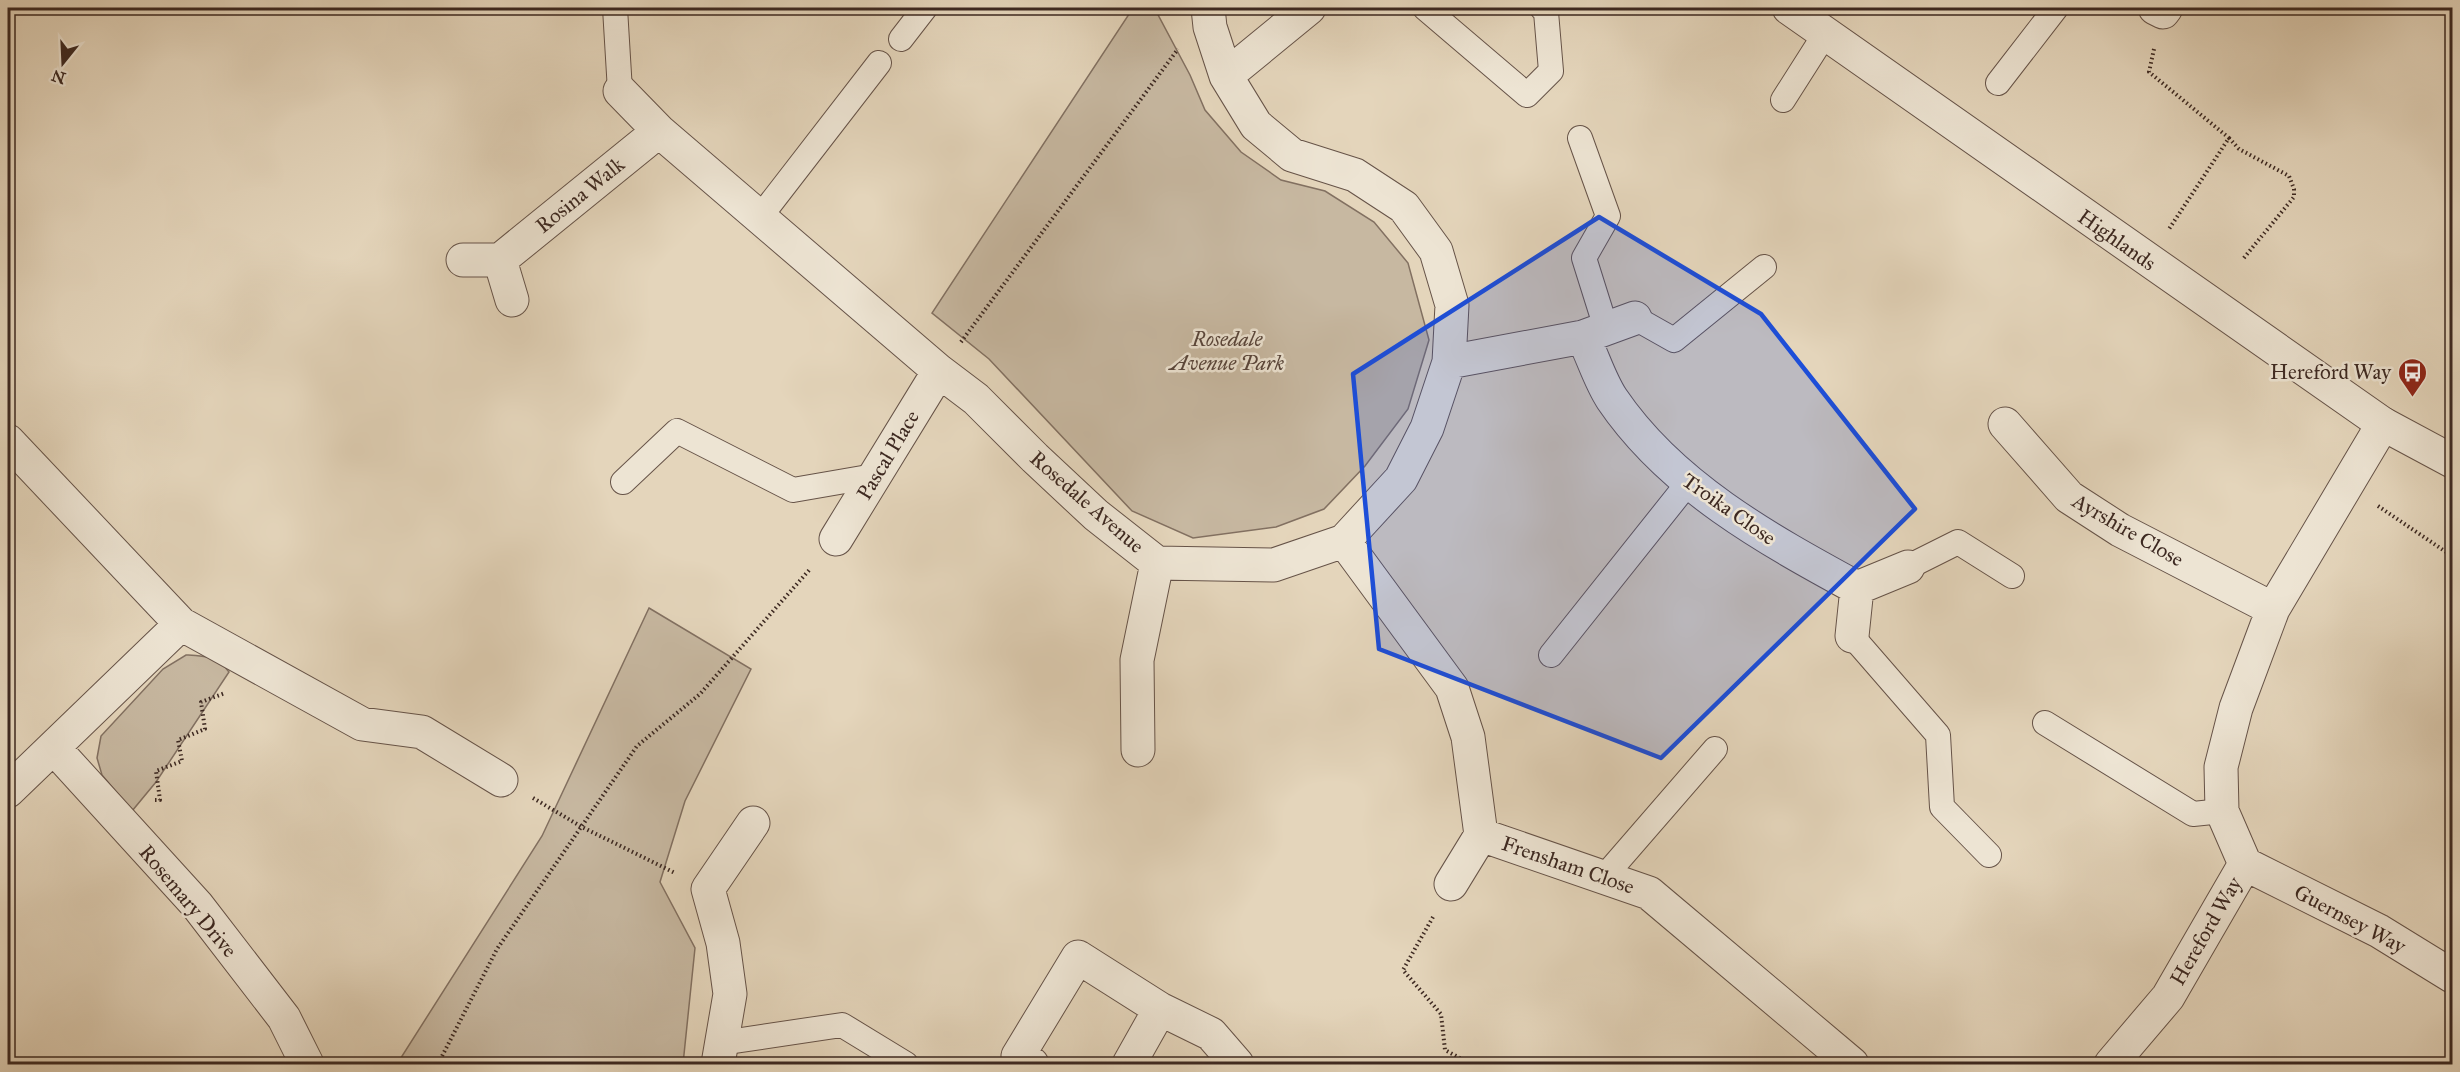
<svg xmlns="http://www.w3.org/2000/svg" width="2460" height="1072" viewBox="0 0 2460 1072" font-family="'IM FELL Great Primer',serif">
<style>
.green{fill:#c7b8a1;stroke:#827061;stroke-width:1.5}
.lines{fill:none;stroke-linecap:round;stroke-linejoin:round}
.service-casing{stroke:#665348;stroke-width:26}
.minor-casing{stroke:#665348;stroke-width:35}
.tertiary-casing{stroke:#665348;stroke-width:35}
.path{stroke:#3c2821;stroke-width:4;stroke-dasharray:1.5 3;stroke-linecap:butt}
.service{stroke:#ede4d3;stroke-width:24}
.minor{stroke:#ede4d3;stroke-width:33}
.tertiary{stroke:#ede4d3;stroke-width:33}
.marked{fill:#1d4ed8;fill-opacity:0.2;stroke:#1d4ed8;stroke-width:4.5;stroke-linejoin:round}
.labels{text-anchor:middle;stroke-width:5;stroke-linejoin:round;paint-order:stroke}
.street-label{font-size:21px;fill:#3c2821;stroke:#ede4d3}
.park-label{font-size:21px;font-style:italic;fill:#58453b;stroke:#ede4d3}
.poi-label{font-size:21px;fill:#3c2821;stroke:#ede4d3;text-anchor:end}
</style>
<rect width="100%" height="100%" fill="#e4d5bb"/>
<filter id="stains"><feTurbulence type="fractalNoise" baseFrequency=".00333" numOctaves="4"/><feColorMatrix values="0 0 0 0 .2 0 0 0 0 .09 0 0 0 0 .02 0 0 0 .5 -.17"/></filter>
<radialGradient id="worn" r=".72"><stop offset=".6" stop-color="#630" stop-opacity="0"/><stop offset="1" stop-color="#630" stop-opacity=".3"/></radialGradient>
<!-- green -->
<path class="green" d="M1133,8L1157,13L1190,75L1205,110L1241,152L1281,180L1325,191L1374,222L1408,263L1429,340L1408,409L1365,466L1324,509L1276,527L1193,538L1132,511L989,359L932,313Z
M649,608L751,669L685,801L660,882L695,948L683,1064H397L542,836Z
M186,655C205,656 217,656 229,672L156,782L132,811L102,775L97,758L101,736L163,669Z"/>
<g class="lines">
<defs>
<path id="service" d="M615,8L620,91
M1425,8L1527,95L1551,71L1546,12L1542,8
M901,39L925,8
M1998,83L2056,8
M1783,100L1825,34
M1580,138L1608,216L1584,258L1606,328
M760,217L879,63
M1635,318L1674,340L1764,267
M623,482L677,431L793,490L874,476
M1908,567L1958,542L2012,576
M1852,636L1938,735L1942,807L1989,855
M1551,655L1688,483
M2045,723L2193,814L2222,811
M1604,877L1715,749
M721,1043L842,1025L906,1064"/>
<path id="minor" d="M2155,8L2163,12L2166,8
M1226,76L1309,8
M620,91L659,131L939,371L976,399L1035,458L1096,515L1157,563L1274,565L1344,541L1401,479L1427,428L1449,362L1452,305L1436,251L1404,207L1355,175L1292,155L1256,125L1226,76L1210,27L1208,8
M463,260H500L512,300
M500,260L659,131
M1583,337L1635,318
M1449,362L1583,337C1593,357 1600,381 1612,399C1671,486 1767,539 1857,588
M2005,424L2069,497L2120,530L2273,609
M8,441L181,624L362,724L422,732L501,780
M836,539L939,371
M1344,541L1452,688L1468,737L1481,835L1649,893L1852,1064
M1852,636L1857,588L1908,567
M54,748L197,905L284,1018L307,1064
M1138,750L1137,660L1157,563
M8,791L181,624
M2245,864L2379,931L2452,976
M1451,884L1481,835
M718,1064L730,994L723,943L708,889L753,823
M1032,1064L1018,1056L1078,957L1160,1009L1211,1034L1237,1064
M1129,1064L1160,1009
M2111,1064L2168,997L2245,864L2222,811L2221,767L2236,708L2273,609L2383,424"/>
<path id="tertiary" d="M1789,8L2383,424L2452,461"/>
</defs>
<!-- service casing -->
<use href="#service" class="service-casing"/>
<!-- minor casing -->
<use href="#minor" class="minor-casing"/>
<!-- tertiary casing -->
<use href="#tertiary" class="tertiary-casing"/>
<!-- path -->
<path class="path" d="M2154,49L2149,72L2229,138L2169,229
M2229,138L2239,149L2289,176L2294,189V197L2243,259
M961,342L1178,49
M2378,506L2452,556
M533,798L582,827L675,873
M155,800H160L156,771L182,761L178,740L205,729L201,702L225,693
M1433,917L1403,970L1441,1014L1445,1050L1471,1064
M438,1064L497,949L637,746L700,694L811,568"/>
<!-- service -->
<use href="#service" class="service"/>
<!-- minor -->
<use href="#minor" class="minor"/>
<!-- tertiary -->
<use href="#tertiary" class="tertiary"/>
</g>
<!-- marked area -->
<path class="marked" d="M1599,217L1761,314L1915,509L1661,758L1379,649L1353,374Z"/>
<!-- icons -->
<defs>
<symbol id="bus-pin" viewBox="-11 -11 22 30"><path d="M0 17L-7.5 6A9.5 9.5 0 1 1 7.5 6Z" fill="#8f2418" stroke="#ede4d3"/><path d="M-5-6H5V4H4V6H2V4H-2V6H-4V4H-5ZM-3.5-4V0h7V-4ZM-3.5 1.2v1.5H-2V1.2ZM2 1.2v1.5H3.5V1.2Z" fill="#fff"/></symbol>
</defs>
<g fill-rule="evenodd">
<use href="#bus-pin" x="2396" y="356" width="33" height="45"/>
</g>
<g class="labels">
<!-- street labels -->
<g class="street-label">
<text transform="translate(580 195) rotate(-39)" y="7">Rosina Walk</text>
<text transform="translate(2117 240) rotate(35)" y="7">Highlands</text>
<text transform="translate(888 455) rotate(-59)" y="7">Pascal Place</text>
<text transform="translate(1087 502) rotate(41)" y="7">Rosedale Avenue</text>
<text transform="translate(1729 509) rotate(35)" y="7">Troika Close</text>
<text transform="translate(2128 530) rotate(30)" y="7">Ayrshire Close</text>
<text transform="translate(1568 865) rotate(19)" y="7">Frensham Close</text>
<text transform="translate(188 901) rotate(50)" y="7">Rosemary Drive</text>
<text transform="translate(2350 919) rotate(28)" y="7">Guernsey Way</text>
<text transform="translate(2206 931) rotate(-60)" y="7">Hereford Way</text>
</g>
<!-- park labels -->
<g class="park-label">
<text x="1227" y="346">Rosedale<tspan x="1227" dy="24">Avenue Park</tspan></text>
</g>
<!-- poi labels -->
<g class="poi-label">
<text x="2391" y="379">Hereford Way</text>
</g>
</g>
<!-- margin -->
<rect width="2460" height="1072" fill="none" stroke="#e4d5bb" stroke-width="30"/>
<rect x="9" y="9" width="2442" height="1054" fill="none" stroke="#3c2821" stroke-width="3"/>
<rect x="15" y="15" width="2430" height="1042" fill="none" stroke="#3c2821" stroke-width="1.5"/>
<!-- north arrow -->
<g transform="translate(63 63) rotate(198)" stroke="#ede4d3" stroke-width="4.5" paint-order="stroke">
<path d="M0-4.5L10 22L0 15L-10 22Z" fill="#3c2821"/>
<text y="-9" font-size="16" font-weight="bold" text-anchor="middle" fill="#3c2821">N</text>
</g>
<rect width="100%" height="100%" filter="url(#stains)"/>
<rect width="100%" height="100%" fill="url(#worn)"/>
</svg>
